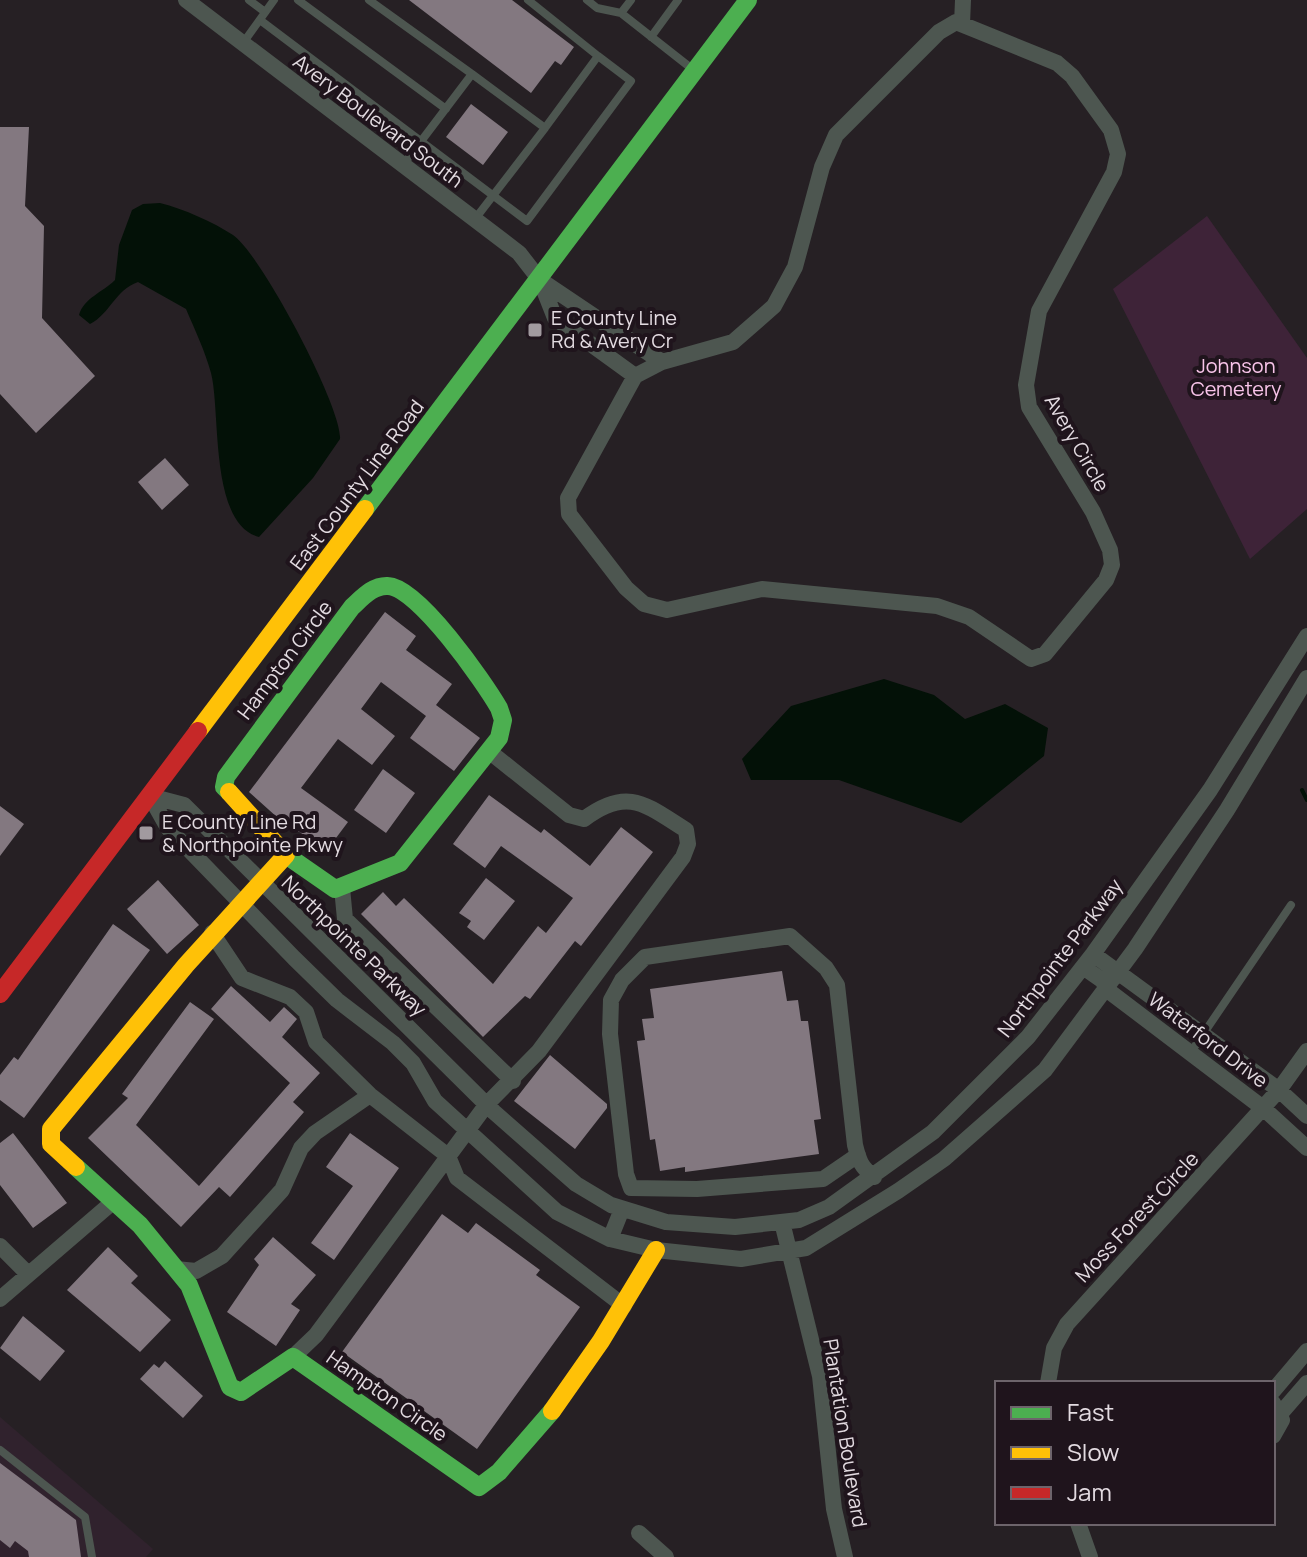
<svg xmlns="http://www.w3.org/2000/svg" width="1307" height="1557" viewBox="0 0 1307 1557" font-family="Manrope,sans-serif">
<style>
.built{fill:#30222d}
.green{fill:#3e2338}
.water{fill:#031107}
.lines{fill:none;stroke-linecap:round;stroke-linejoin:round}
.stream{stroke:#031107;stroke-width:4}
.building{fill:#837880}
.lane{stroke:#4d5650;stroke-width:8}
.street{stroke:#4d5650;stroke-width:16}
.fast{stroke:#4caf50;stroke-width:18}
.slow{stroke:#ffc107;stroke-width:18}
.jam{stroke:#c62828;stroke-width:18}
.poi-dot{fill:#a19a9f;stroke:#1f141c;stroke-width:3}
.labels{text-anchor:middle;stroke-width:8;stroke-linejoin:round;paint-order:stroke}
.street-label{font-size:20px;fill:#e3dbe1;stroke:#1f141c}
.poi-label{font-size:20px;fill:#e3dbe1;stroke:#1f141c;text-anchor:start}
.park-label{font-size:20px;fill:#f8c4e9;stroke:#1f141c}
</style>
<rect width="100%" height="100%" fill="#262024"/>
<!-- built -->
<path class="built" d="M0,1417L153,1549L146,1557H0Z"/>
<!-- green -->
<path class="green" d="M1207,216L1307,358V509L1250,559L1113,289Z"/>
<!-- water -->
<path class="water" d="M160,203C184,209 213,222 233,235C261,254 343,409 340,439L313,478L259,537C209,524 221,412 211,373C205,351 195,330 186,309L138,282C115,290 110,314 90,324L79,315C84,298 103,292 115,280L119,245L132,210L143,204Z
M884,679L934,695L965,719L1005,704L1048,728L1044,756L961,823L839,780H751L742,759L791,706Z"/>
<g class="lines">
<!-- stream -->
<path class="stream" d="M1302,790L1307,800"/>
</g>
<!-- building -->
<path class="building" d="M409,0H512L574,47L561,65L555,61L531,93Z
M471,104L508,132L483,165L446,137Z
M0,127H29L25,206L44,226L42,318L95,376L36,433L0,394Z
M165,458L189,485L162,510L138,482Z
M385,612L416,636L406,650L452,684L436,705L480,738L454,771L410,738L426,716L381,682L361,709L395,736L372,765L338,739L301,788L348,822L327,850L278,818L249,792Z
M383,769L415,793L386,833L354,810Z
M489,795L541,833L544,829L590,866L621,827L653,852L581,946L575,941L530,999L525,996L483,1037L361,914L383,892L396,906L404,898L493,984L538,926L546,933L573,898L501,846L485,868L453,844Z
M0,806L24,824L0,856Z
M486,878L515,901L484,940L467,927L471,921L459,913Z
M158,880L199,925L167,954L127,909Z
M113,924L150,950L24,1118L0,1100V1075L14,1057L18,1060Z
M782,971L787,1001L798,1000L801,1021H808L821,1119L814,1120L819,1154L685,1172V1167L660,1171L655,1139L650,1140L637,1041L645,1040L642,1019L654,1018L650,989Z
M231,986L270,1022L284,1007L297,1019L282,1037L320,1073L293,1102L304,1112L230,1197L219,1187L181,1227L88,1138L128,1098L122,1094L190,1002L214,1019L136,1125L199,1186L290,1083L211,1009Z
M550,1055L607,1104V1108L575,1149L514,1101Z
M13,1133L67,1203L33,1228L0,1185V1143Z
M350,1133L399,1168L334,1260L311,1243L353,1186L326,1167Z
M442,1214L468,1233L476,1223L540,1270L536,1275L580,1307L477,1449L342,1352Z
M273,1237L316,1275L291,1304L300,1310L276,1346L227,1312L259,1265L254,1259Z
M108,1247L138,1276L131,1283L171,1320L140,1352L67,1290Z
M23,1316L65,1351L40,1381L0,1348Z
M165,1361L203,1396L183,1418L140,1379L154,1364L159,1368Z
M0,1463L76,1520L81,1557H29L28,1551L15,1541L10,1548L0,1540Z"/>
<g class="lines">
<!-- lane -->
<path class="lane" d="M249,0L265,12
M298,0L446,109
M369,0L472,74L403,165
M528,0L598,56
M587,0L597,8L621,13L691,68
M621,13L631,0
M260,20L527,221L631,81L598,56L545,128
M651,37L678,0
M243,43L274,0
M472,74L545,128L475,219
M1191,1052L1291,905
M0,1450L85,1517L92,1557"/>
<!-- street -->
<path class="street" d="M186,0L519,253L540,280
M956,22L1057,63L1072,76L1111,130L1118,154L1114,172L1039,311L1026,385L1029,407L1093,512L1110,550L1112,565L1106,580L1045,654L1031,659L969,617L937,606L762,589L667,610L644,604L626,588L569,514L568,498L635,376L662,362L733,342L774,306L795,267L822,167L836,135L939,32Z
M962,24L963,0
M635,376L555,318L540,280L662,362
M150,796L168,828L294,958L337,1000L393,1043L413,1063L435,1101L557,1212L610,1239L656,1250L741,1259L806,1248L898,1191L944,1159L1045,1070L1135,949L1227,810L1307,678
M150,796L184,805L494,1112L576,1184L611,1205L666,1222L735,1227L799,1220L829,1207L933,1132L1028,1037L1093,954L1210,790L1307,636
M342,888L345,919L513,1081
M212,933L242,978L290,997L306,1012L316,1042L370,1095L448,1156L457,1178L624,1306
M1093,954L1279,1090L1307,1116
M1083,967L1103,981L1106,989L1263,1108L1307,1148
M858,1155L823,1179L697,1189L631,1188L626,1174L610,1034L611,1000L622,980L645,957L790,936L826,968L837,985L855,1145C859,1161 861,1167 874,1177
M782,1222L820,1376L834,1509L845,1557
M610,1239L622,1209
M0,1246L28,1274
M176,1269L196,1271L222,1256L282,1190L301,1148L315,1133L370,1095
M0,1299L114,1201
M293,1357L316,1335L487,1104L539,1051L683,857L688,844L686,830C646,805 628,786 584,819L569,815L490,752
M1048,1383L1054,1348L1067,1324L1279,1090L1307,1051
M1273,1391L1307,1351
M1273,1403L1282,1420L1273,1436
M1281,1413L1307,1383
M1078,1523L1090,1557
M639,1533L666,1557"/>
<!-- fast -->
<path class="fast" d="M365,509L748,0
M229,792L224,787L226,777L352,607C362,598 373,585 388,586C418,587 484,682 499,708L503,720L499,738L400,863L335,889L286,855
M76,1167L140,1225L189,1285L230,1387L241,1392L293,1357L479,1487L499,1472L552,1411"/>
<!-- slow -->
<path class="slow" d="M198,731L365,509
M76,1167L51,1144V1129L186,965L286,855L229,792
M552,1411L601,1341L656,1250"/>
<!-- jam -->
<path class="jam" d="M0,994L198,731"/>
</g>
<!-- markers -->
<g class="poi-dot">
<rect x="527" y="322" width="16" height="16" rx="4"/>
<rect x="138" y="825" width="16" height="16" rx="4"/>
</g>
<g class="labels">
<!-- street labels -->
<g class="street-label">
<text transform="translate(378 121) rotate(37)" y="7">Avery Boulevard South</text>
<text transform="translate(1077 443) rotate(60)" y="7">Avery Circle</text>
<text transform="translate(357 485) rotate(-53)" y="7">East County Line Road</text>
<text transform="translate(285 660) rotate(-53)" y="7">Hampton Circle</text>
<text transform="translate(354 946) rotate(44)" y="7">Northpointe Parkway</text>
<text transform="translate(1060 958) rotate(-53)" y="7">Northpointe Parkway</text>
<text transform="translate(1208 1040) rotate(37)" y="7">Waterford Drive</text>
<text transform="translate(1137 1217) rotate(-47)" y="7">Moss Forest Circle</text>
<text transform="translate(387 1396) rotate(35)" y="7">Hampton Circle</text>
<text transform="translate(845 1433) rotate(81)" y="7">Plantation Boulevard</text>
</g>
<!-- poi labels -->
<g class="poi-label">
<text x="551" y="325">E County Line<tspan x="551" dy="23">Rd &amp; Avery Cr</tspan></text>
<text x="162" y="829">E County Line Rd<tspan x="162" dy="23">&amp; Northpointe Pkwy</tspan></text>
</g>
<!-- park labels -->
<g class="park-label">
<text x="1236" y="373">Johnson<tspan x="1236" dy="23">Cemetery</tspan></text>
</g>
</g>
<!-- legend -->
<rect x="995" y="1381" width="280" height="144" fill="#1f141c" stroke="#6d646b" stroke-width="2"/>
<rect x="1011" y="1407" width="40" height="12" fill="#4caf50" stroke="#6d646b" stroke-width="2"/>
<text x="1067" y="1421" font-size="24" fill="#e3dbe1">Fast</text>
<rect x="1011" y="1447" width="40" height="12" fill="#ffc107" stroke="#6d646b" stroke-width="2"/>
<text x="1067" y="1461" font-size="24" fill="#e3dbe1">Slow</text>
<rect x="1011" y="1487" width="40" height="12" fill="#c62828" stroke="#6d646b" stroke-width="2"/>
<text x="1067" y="1501" font-size="24" fill="#e3dbe1">Jam</text>
</svg>
